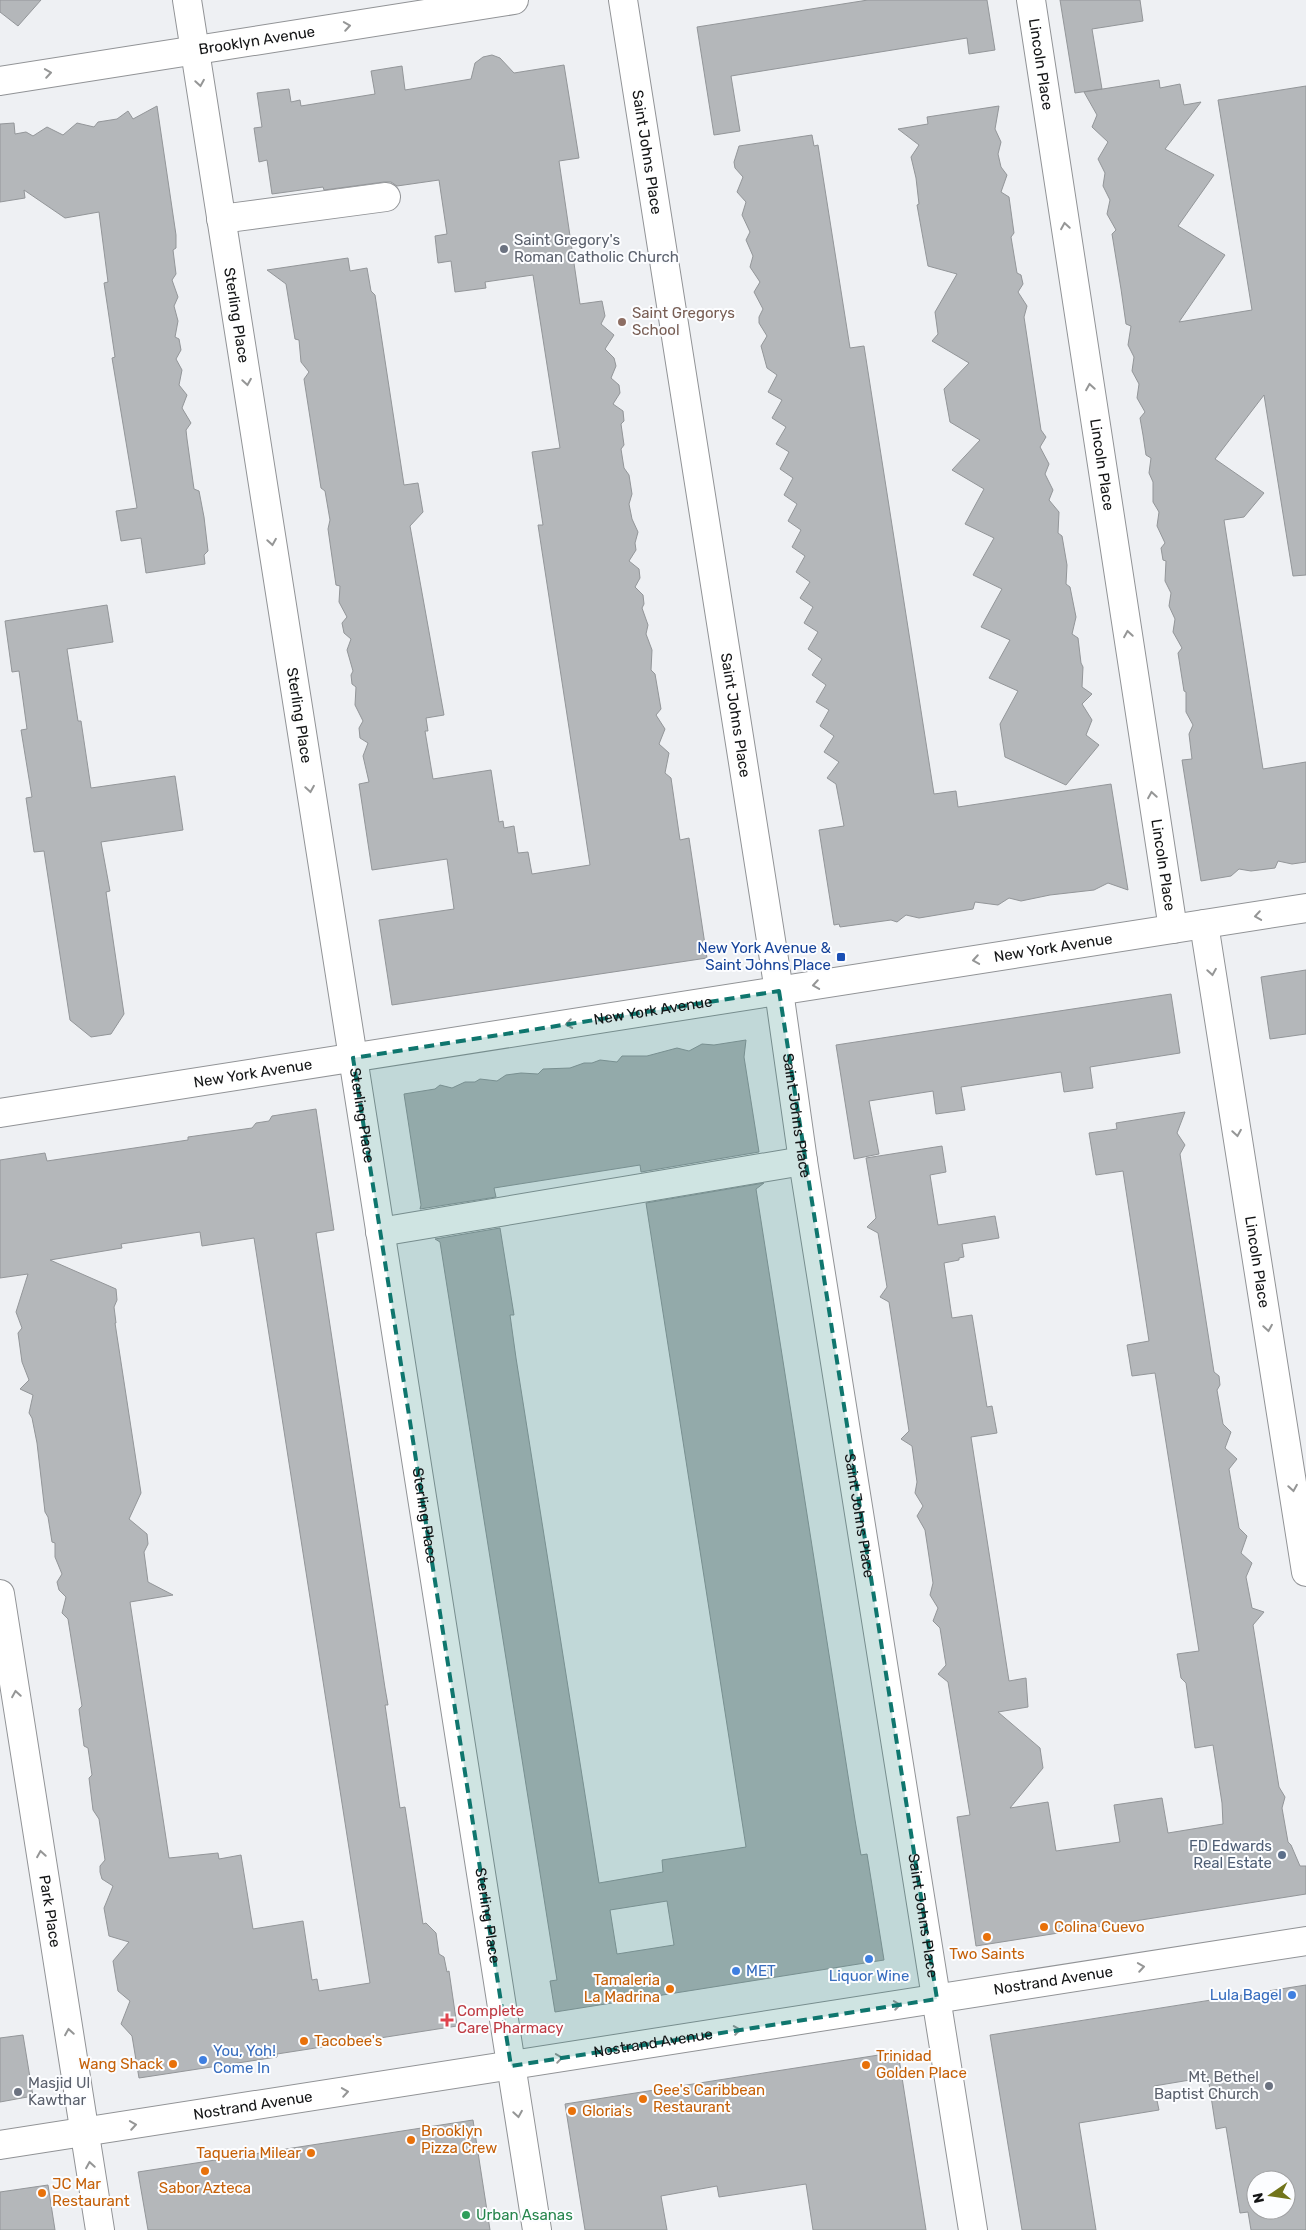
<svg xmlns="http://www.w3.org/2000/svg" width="1306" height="2230" viewBox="0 0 1306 2230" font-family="Rubik,sans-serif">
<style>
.building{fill:#b4b7ba;stroke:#939699;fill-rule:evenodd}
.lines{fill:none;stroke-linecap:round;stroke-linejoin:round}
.minor-casing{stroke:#919396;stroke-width:30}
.major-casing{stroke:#919396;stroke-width:30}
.minor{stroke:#fff;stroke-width:28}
.major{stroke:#fff;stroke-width:28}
.oneway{stroke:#959696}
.marked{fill:#0f766e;fill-opacity:0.2;stroke:#0f766e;stroke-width:4;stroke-dasharray:10 6;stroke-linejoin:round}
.worship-dot{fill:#6b7280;stroke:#fcfdff;stroke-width:2}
.education-dot{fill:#8d6e63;stroke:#fcfdff;stroke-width:2}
.transit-dot{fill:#1a4fb4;stroke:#fcfdff;stroke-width:2}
.service-dot{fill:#5c6f8a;stroke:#fcfdff;stroke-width:2}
.food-dot{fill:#e8710a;stroke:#fcfdff;stroke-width:2}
.shop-dot{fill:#3f7fe0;stroke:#fcfdff;stroke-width:2}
.health-dot{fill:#e0444e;stroke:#fcfdff;stroke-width:2}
.leisure-dot{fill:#2e9e5b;stroke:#fcfdff;stroke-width:2}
.labels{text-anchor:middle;stroke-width:4;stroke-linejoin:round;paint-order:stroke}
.street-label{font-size:15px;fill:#141516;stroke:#fcfdff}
.worship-label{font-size:15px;fill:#5b616d;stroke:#fcfdff;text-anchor:start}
.education-label{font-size:15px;fill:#785e54;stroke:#fcfdff;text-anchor:start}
.transit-label{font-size:15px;fill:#164399;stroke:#fcfdff;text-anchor:end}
.service-label{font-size:15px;fill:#4e5e75;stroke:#fcfdff;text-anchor:end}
.food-label{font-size:15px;fill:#c56008;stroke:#fcfdff;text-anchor:start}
.shop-label{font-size:15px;fill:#366cbe;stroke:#fcfdff;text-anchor:start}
.health-label{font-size:15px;fill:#be3a42;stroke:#fcfdff;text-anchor:start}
.leisure-label{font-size:15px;fill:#27864d;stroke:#fcfdff;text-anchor:start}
</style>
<rect width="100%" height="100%" fill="#eef0f3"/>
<!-- building -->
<path class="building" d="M0,0H41L18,26L0,12Z
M868,0H987L995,50L969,54L967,38L731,76L740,131L714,135L697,27Z
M1060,0H1140L1143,21L1092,29L1102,89L1075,93Z
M492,55L500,58L514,73L564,65L579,158L559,161L580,304L602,301L605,316L601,324L614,335L605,349L614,358L616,366L611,378L619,385L620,393L613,404L623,411L624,421L621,424L624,445L621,449L624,468L629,475L632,494L629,504L632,519L638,532L635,543L636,550L629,561L639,569L640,578L635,587L643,595L644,604L642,608L648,625L646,634L652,650L651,670L655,674L661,709L656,715L665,729L659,744L669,753L665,773L671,778L680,840L689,838L707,958L392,1005L379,920L454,909L447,859L372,870L359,784L369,782L363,756L368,743L360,738L359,728L363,721L355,705L356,687L352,684L351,675L353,671L347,650L351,639L344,633L342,623L347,617L339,602L340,586L336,585L328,529L330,520L325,491L321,488L304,379L309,372L301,362L299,340L295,339L286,284L267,270L348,258L350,271L367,268L371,291L375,295L404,485L418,483L423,512L410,526L444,715L426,718L428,731H425L433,779L491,770L499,822L503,821L504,828L514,826L518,853L528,852L532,874L590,865L538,525H543L532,452L560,448L533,275L485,282L486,288L455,292L451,261L438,263L435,236L447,234L439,180L397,186L391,182H384L324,190L323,187L272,194L267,160L259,162L254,128L262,127L257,93L289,89L291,102L300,100L301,106L375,94L371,71L402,66L405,90L471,79L475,63L483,57Z
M1159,80L1160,88L1180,84L1184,105L1201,102L1165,149L1214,175L1178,226L1225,255L1179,322L1252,310L1218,100L1306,86V575L1293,576L1264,395L1215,459L1264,493L1244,517L1224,520L1263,769L1306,762V862L1292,864L1278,861L1275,868L1251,871L1239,869L1231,876L1201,881L1182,760L1192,759L1189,734L1193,725L1186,712V692L1184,691L1178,653L1182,648L1173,632L1175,619L1169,606L1171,593L1165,581L1166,561L1163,560L1161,548L1165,543L1157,526L1159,512L1153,502V482L1149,473L1151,458L1146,455L1143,435L1140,418L1145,412L1137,398L1139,384L1132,371L1134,357L1128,345L1131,326L1126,324L1121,289L1112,234L1116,230L1107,214L1110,200L1103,186L1105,173L1098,159L1108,142L1092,127L1097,115L1084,92Z
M157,106L176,235V248L173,250L176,274L172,280L178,297L174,306L178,321L175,337L179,339L181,350L176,359L182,370L179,385L187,395L182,408L191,423L186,430L187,439L194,489L199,491L204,517L208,551L204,555L205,564L146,573L141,538L121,541L116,511L137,508L112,358L115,357L104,283L108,282L99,212L65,218L24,190L25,198L0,202V124L14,123L15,134L26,132L33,136L47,127L63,135L77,123L94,127L98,122L117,119L128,111L133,119Z
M999,106L995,129L1001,142L998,154L1001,167L1007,175L1001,192L1009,197L1014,233L1011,237L1017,273L1021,275L1023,284L1018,292L1027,306L1024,317L1041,430L1046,437L1040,447L1049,464L1045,474L1053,490L1049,500L1059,512L1058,533L1062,536L1067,565L1066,584L1070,587L1076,617L1072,634L1078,638L1081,663L1083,667L1082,687L1092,694L1082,704L1092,720L1086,735L1099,745L1066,785L1005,757L1000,724L1018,691L989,678L1010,640L981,627L1002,589L973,575L994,538L965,524L984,489L952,470L980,440L950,422L944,389L969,363L932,341L938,334L935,312L957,274L928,266L917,205L919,204L916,178L911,157L919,145L898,129L928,124L927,117Z
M812,135L814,146L818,145L850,348L864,346L934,794L956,791L958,807L1111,784L1128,890L1108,883L1094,890L1050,895L1021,901L1009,898L998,905L975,902L973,909L919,918L906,915L897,922L891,920L840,927L839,924L834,925L819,830L844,826L836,784L827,778L839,762L824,752L834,736L820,726L829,710L816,702L826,685L812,675L822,659L808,649L818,632L804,623L813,607L800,598L810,582L796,572L805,556L792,547L801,530L788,521L797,504L784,495L793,478L780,469L789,452L776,444L786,427L772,418L782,400L768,392L777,375L767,368L761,346L767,336L759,323V317L763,309L754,292L760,282L750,267L753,256L746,240L750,232L742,215L746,202L737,192L743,177L735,168L734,162L739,146Z
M107,605L113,642L67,649L78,721H81L91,788L175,776L183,830L101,842L110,891L106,892L124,1014L111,1034L91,1037L70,1020L44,851L34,852L26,798L32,797L21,730L27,729L19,671L12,672L5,621Z
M1306,970V1034L1270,1039L1261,977Z
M1171,994L1180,1053L1090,1067L1093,1088L1064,1092L1061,1072L961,1087L965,1110L936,1114L933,1091L869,1101L879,1154L854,1159L836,1045Z
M746,1040L744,1057L759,1152L641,1172L640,1165L494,1188L496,1197L420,1209L421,1205L404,1094L435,1089L440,1085L452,1088L465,1082H475L480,1079L497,1081L506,1075L521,1073L538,1074L543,1069L570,1068L584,1063H592L600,1060L617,1062L622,1056H647L677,1048L689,1051L702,1044L714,1045Z
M316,1109L334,1230L316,1233L385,1688L388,1705H385L400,1808L405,1807L423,1924L426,1923L436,1933L439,1954L444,1957L447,1972L449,1971L457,2026L277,2054V2057L139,2078L132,2036L121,2024L130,2001L118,1991L113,1961L129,1942L109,1936L104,1908L113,1886L102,1879L100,1872V1866L105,1860L99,1819L93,1810L89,1778L92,1775L88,1748L84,1746L79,1709L82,1706L68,1619L62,1613L66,1597L59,1590L57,1582L62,1574L55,1557V1543L52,1542L48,1517L45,1512L37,1443L32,1418L29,1413L33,1395L20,1389L29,1380L22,1362L18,1333L22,1328L16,1312L28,1274L0,1278V1160L45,1153L47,1161L188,1140V1137L252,1128L256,1123L269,1121L272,1116ZM200,1232L202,1246L254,1238L370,1983L319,1991L317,1979L312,1980L303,1921L253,1929L241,1855L219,1859L218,1853L169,1858L130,1602L173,1595L148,1582L144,1552L148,1544L147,1534L129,1519L141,1493L115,1323H116L114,1307L117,1300L116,1289L50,1260L122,1248L121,1244Z
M1185,1112L1177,1133L1185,1145L1180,1154L1181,1161L1214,1372L1219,1376L1220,1385L1217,1390L1223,1424L1231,1432L1225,1448L1237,1459L1229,1469L1239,1528L1247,1536L1241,1553L1252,1563L1246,1577L1252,1608L1264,1612L1253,1625L1279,1787L1285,1797L1282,1808L1288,1842L1291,1845L1300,1866H1306V1894L976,1946L957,1817L970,1815L948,1682L938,1674L946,1665L940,1628L933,1621L938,1608L930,1595L933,1583L925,1530L917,1516L923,1506L915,1493L917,1482L912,1446L901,1439L909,1431L889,1302L880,1297L887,1287L878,1233L867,1227L876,1218L866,1158L942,1146L946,1172L930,1175L938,1225L995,1216L999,1238L962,1244L964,1257L959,1258V1260L944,1263L952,1318L972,1315L987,1407L992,1406L997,1433L971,1437L1009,1681L1026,1678L1028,1707L998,1712L1040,1748L1043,1768L1010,1808L1048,1802L1056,1851L1120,1842L1114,1805L1162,1798L1168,1833L1223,1824L1222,1803L1213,1745L1195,1748L1186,1683L1181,1678L1177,1654L1199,1651L1155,1373L1132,1376L1127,1345L1149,1341L1123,1171L1096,1175L1089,1133L1117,1129L1116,1123Z
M764,1183L756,1189L855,1820L861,1855L867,1854L884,1960L555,2012L550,1981L557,1980L553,1955L440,1242L435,1239L500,1228L514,1315H510L516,1358L599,1883L663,1872L662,1860L746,1847L646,1203ZM667,1901L674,1945L617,1954L610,1910Z
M1306,1985V2230H1251L1248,2212L1240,2213L1226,2127L1216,2129L1208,2077L1154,2086L1159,2110L1079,2123L1096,2230H1022L990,2035ZM1256,2180H1286V2210H1256Z
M23,2035L33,2096L0,2102V2038Z
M898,2052L926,2230H813L806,2184L719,2197L717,2186L661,2196L667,2230H585L565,2104Z
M473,2120L490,2230H148L138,2172Z
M48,2185L55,2230H0V2192Z"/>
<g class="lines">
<defs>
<g id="minor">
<path id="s1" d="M187,0L537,2230"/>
<path id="s2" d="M623,0L779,991L803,1161L973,2230"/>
<path id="s3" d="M1031,0L1173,929"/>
<path id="s4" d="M0,81L514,0"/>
<path d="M221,219L386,197"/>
<path id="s5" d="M1204,924L1306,1572"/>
<path id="s6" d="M0,1113L1306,908"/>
<path d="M380,1232L803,1161"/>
<path id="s7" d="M0,1594L100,2230"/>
</g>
<g id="major">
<path id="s8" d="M0,2145L1306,1941"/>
</g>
</defs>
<!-- minor casing -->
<use href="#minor" class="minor-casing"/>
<!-- major casing -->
<use href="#major" class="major-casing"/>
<!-- minor -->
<use href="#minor" class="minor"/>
<!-- major -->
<use href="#major" class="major"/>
</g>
<!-- one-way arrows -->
<defs><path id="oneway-chevron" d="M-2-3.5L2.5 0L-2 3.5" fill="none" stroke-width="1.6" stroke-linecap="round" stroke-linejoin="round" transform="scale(1.25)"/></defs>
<g class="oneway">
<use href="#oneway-chevron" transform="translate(347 26) rotate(-9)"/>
<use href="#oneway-chevron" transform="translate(48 73) rotate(-9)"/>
<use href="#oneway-chevron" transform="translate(200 83) rotate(81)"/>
<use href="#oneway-chevron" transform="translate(1065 226) rotate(-99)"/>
<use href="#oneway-chevron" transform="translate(247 382) rotate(81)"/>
<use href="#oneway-chevron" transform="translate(1090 387) rotate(-99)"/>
<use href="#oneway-chevron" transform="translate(272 542) rotate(81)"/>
<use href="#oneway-chevron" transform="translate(1128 634) rotate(-99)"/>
<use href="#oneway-chevron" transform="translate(310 789) rotate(81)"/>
<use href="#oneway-chevron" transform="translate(1152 795) rotate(-99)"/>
<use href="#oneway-chevron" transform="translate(1258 916) rotate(171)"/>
<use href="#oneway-chevron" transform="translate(976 960) rotate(171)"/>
<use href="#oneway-chevron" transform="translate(1212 972) rotate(81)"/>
<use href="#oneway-chevron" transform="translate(816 985) rotate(171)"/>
<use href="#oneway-chevron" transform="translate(569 1024) rotate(171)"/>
<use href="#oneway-chevron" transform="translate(1237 1133) rotate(81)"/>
<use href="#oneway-chevron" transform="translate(1268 1328) rotate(81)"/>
<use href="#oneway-chevron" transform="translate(1293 1488) rotate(81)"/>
<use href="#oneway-chevron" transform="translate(16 1694) rotate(-99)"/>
<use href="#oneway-chevron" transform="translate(41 1854) rotate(-99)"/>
<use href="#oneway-chevron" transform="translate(1141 1967) rotate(-9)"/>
<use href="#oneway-chevron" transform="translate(897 2005) rotate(-9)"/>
<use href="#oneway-chevron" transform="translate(737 2030) rotate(-9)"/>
<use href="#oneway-chevron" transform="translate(69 2032) rotate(-99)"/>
<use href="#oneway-chevron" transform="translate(559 2058) rotate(-9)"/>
<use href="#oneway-chevron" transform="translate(345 2092) rotate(-9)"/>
<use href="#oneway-chevron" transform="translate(518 2114) rotate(81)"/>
<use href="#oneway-chevron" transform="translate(133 2125) rotate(-9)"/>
<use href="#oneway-chevron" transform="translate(90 2165) rotate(-99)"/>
</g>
<!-- marked area -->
<path class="marked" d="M779,991L937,1999L511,2066L353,1058Z"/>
<!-- markers -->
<g class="worship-dot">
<circle cx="504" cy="249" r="5"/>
<circle cx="1269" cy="2086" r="5"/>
<circle cx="18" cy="2092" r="5"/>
</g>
<circle class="education-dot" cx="622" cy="322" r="5"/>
<rect class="transit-dot" x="836" y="952" width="10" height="10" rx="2.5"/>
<circle class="service-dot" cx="1282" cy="1855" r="5"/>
<g class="food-dot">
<circle cx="1044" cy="1927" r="5"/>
<circle cx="987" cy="1937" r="5"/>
<circle cx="670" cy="1989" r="5"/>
<circle cx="304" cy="2041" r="5"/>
<circle cx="173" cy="2064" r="5"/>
<circle cx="866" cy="2065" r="5"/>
<circle cx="643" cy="2099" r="5"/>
<circle cx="572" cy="2111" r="5"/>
<circle cx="411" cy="2140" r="5"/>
<circle cx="311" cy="2153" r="5"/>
<circle cx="205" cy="2171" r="5"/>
<circle cx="42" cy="2193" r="5"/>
</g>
<g class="shop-dot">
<circle cx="869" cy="1959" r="5"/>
<circle cx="736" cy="1971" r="5"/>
<circle cx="1292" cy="1995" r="5"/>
<circle cx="203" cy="2060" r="5"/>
</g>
<path class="health-dot" d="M444.5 2012.5h5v5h5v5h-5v5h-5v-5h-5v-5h5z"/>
<circle class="leisure-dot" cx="466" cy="2215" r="5"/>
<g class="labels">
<!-- street labels -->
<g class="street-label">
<text dy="5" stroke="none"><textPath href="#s4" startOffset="260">Brooklyn Avenue</textPath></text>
<text dy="5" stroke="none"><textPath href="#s3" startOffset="65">Lincoln Place</textPath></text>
<text dy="5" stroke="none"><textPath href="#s2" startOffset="154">Saint Johns Place</textPath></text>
<text dy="5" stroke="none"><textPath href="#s1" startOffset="319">Sterling Place</textPath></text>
<text dy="5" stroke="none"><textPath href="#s3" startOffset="470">Lincoln Place</textPath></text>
<text dy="5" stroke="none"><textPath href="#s1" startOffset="724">Sterling Place</textPath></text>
<text dy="5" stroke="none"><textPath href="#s2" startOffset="724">Saint Johns Place</textPath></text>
<text dy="5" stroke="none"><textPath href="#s3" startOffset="875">Lincoln Place</textPath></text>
<text dy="5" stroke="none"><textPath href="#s6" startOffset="1066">New York Avenue</textPath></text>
<text dy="5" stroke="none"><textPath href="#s6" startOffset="661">New York Avenue</textPath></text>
<text dy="5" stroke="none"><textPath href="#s6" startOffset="256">New York Avenue</textPath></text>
<text dy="5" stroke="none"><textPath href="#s1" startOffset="1129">Sterling Place</textPath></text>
<text dy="5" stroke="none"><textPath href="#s2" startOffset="1129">Saint Johns Place</textPath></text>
<text dy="5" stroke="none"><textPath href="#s5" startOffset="342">Lincoln Place</textPath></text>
<text dy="5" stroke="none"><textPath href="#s1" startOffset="1534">Sterling Place</textPath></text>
<text dy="5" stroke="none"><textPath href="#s2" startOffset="1534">Saint Johns Place</textPath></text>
<text dy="5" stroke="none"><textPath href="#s7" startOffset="321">Park Place</textPath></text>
<text dy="5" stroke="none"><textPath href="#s1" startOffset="1939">Sterling Place</textPath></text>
<text dy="5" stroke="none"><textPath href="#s2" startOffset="1939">Saint Johns Place</textPath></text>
<text dy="5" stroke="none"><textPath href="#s8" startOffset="1066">Nostrand Avenue</textPath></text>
<text dy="5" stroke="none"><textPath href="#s8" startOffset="661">Nostrand Avenue</textPath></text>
<text dy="5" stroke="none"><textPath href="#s8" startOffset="256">Nostrand Avenue</textPath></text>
</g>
<!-- worship labels -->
<g class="worship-label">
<text x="514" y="245">Saint Gregory's<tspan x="514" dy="17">Roman Catholic Church</tspan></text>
<text x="1259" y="2082" text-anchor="end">Mt. Bethel<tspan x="1259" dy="17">Baptist Church</tspan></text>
<text x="28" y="2088">Masjid Ul<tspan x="28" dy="17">Kawthar</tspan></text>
</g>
<!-- education labels -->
<g class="education-label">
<text x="632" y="318">Saint Gregorys<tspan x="632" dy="17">School</tspan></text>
</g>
<!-- transit labels -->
<g class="transit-label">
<text x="831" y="953">New York Avenue &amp;<tspan x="831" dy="17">Saint Johns Place</tspan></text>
</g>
<!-- service labels -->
<g class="service-label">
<text x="1272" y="1851">FD Edwards<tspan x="1272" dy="17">Real Estate</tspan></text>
</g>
<!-- food labels -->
<g class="food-label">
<text x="1054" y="1932">Colina Cuevo</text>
<text x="987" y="1959" text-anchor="middle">Two Saints</text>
<text x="660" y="1985" text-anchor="end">Tamaleria<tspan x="660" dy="17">La Madrina</tspan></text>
<text x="314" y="2046">Tacobee's</text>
<text x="876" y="2061">Trinidad<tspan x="876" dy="17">Golden Place</tspan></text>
<text x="163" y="2069" text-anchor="end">Wang Shack</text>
<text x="653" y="2095">Gee's Caribbean<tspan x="653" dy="17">Restaurant</tspan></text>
<text x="582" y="2116">Gloria's</text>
<text x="421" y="2136">Brooklyn<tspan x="421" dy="17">Pizza Crew</tspan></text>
<text x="301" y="2158" text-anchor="end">Taqueria Milear</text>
<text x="52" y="2189">JC Mar<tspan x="52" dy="17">Restaurant</tspan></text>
<text x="205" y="2193" text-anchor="middle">Sabor Azteca</text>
</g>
<!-- shop labels -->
<g class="shop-label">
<text x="746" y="1976">MET</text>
<text x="869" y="1981" text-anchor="middle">Liquor Wine</text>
<text x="1282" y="2000" text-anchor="end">Lula Bagel</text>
<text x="213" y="2056">You, Yoh!<tspan x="213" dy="17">Come In</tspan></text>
</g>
<!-- health labels -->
<g class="health-label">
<text x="457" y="2016">Complete<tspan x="457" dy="17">Care Pharmacy</tspan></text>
</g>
<!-- leisure labels -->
<g class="leisure-label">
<text x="476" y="2220">Urban Asanas</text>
</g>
</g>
<!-- north arrow -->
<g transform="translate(1271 2195) rotate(257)"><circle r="24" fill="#fcfdff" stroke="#9fa0a2"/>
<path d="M0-4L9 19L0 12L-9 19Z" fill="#71741a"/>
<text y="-8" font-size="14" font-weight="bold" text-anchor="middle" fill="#141516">N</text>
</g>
</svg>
